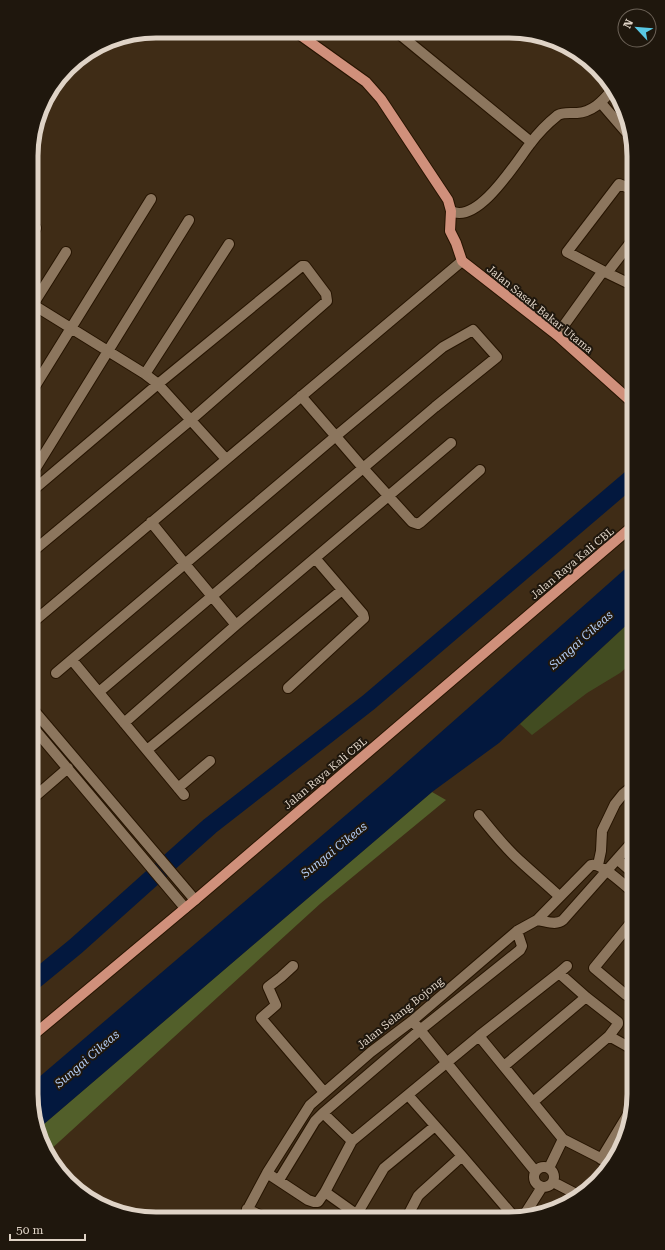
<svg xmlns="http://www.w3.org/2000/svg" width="665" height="1250" viewBox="0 0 665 1250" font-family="'Roboto Serif',serif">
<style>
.green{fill:#424c21}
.forest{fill:#525f2a}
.water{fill:#03183e}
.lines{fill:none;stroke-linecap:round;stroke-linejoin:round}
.river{stroke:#03183e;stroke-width:18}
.minor-casing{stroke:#261401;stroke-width:12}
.major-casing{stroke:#261401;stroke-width:12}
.minor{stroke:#8c765e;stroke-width:10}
.major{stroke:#d0907b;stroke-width:10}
.labels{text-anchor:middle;stroke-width:4;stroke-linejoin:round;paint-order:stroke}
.street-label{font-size:11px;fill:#dfd3c6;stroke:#1f170d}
.water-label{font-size:12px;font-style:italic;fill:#b3cdf6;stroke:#1f170d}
.rim{fill:none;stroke:#dfd3c6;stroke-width:5}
</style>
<rect width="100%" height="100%" fill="#3f2c16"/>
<!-- green -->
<path class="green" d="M634,618V661L620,673L587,693L532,735L520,724Z"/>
<!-- forest -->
<path class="forest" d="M432,792L446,800L321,903L49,1151L38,1134L37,1130Z"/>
<!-- water -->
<path class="water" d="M634,561V618L499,743L432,792L37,1130L31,1094V1084L388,779Z"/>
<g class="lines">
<!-- river -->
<path class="river" d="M31,983L76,946L210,826L369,702L634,476"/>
<defs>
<path id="minor" d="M398,33L531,142
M601,103L626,132
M451,211C478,225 516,162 530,144C538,133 548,123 558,115C563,112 570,113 577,113C592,112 602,102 611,91
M32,234L36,228
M603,271L567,252L619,184L634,190
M607,273L634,238
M32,304L145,374L158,384L226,459
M32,306L66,252
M557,335L603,271L634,286
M145,374L229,244
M32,391L151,199
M301,396L364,469L412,522L418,524L421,522L480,470
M32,474L189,220
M151,522L185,564L236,625
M32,552L192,419L327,301L326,294L305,266H302L158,384L32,491
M32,623L462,261
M72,660L184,795
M56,673L336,436L443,347L473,330L497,357L435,407L99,692
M288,688L364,618L363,614L315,558
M31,707L195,900
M124,723L236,625L451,443
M31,725L185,908
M147,750L342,590
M178,788L210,761
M31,800L68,768
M479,815C492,831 505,848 520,861C533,873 546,884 559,896
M617,859L634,874
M598,865L601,851L602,831L615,804L623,794L634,785
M537,920C546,921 556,926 563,920L634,840
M293,966L281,977L268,987L276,1005L261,1018L324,1092
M559,973L567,966
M634,990L629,995H626L594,968L634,919
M416,1025L535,1171
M479,1036L563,1139L549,1168
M609,1036L634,1050
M504,1066L586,997
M408,1095L462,1156L515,1218
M323,1113L352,1141
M563,1139L612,1164
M601,1159L633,1106
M534 1177a10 10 0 1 1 20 0a10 10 0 1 1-20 0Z
M267,1173L308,1200L314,1202H318L325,1192L352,1141L479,1036L559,973L586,997L618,1022V1024L609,1036L533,1102
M279,1180L315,1121L323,1113L420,1030L520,950L522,946L517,931
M553,1182L580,1196
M325,1192L363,1219
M247,1209L266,1218
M357,1214L384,1168L435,1126
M523,1217L542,1187
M243,1218L267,1173L310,1105L371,1052L412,1021L517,931L537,920L591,865C601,862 625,886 634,893
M406,1219L418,1196L421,1193L462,1156"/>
<path id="major" d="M296,32L366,82L381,99L448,200L451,211L450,231L456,243L462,261L557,335L634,404
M31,1037L195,900L634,525"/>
</defs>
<!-- minor casing -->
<use href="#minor" class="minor-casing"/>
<!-- major casing -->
<use href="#major" class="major-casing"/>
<!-- minor -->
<use href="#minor" class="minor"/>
<!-- major -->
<use href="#major" class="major"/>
</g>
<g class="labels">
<!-- street labels -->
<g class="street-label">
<text transform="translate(540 309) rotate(39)" y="4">Jalan Sasak Bakar Utama</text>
<text transform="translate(572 563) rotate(-40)" y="4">Jalan Raya Kali CBL</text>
<text transform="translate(325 773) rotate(-40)" y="4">Jalan Raya Kali CBL</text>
<text transform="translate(400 1013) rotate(-39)" y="4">Jalan Selang Bojong</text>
</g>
<!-- water labels -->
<g class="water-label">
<text transform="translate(581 640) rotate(-42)" y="4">Sungai Cikeas</text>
<text transform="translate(334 850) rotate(-39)" y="4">Sungai Cikeas</text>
<text transform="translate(87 1059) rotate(-41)" y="4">Sungai Cikeas</text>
</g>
</g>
<!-- crop -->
<path d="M0 0H665V1250H0ZM156 38H509A118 118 0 0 1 627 156V1094A118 118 0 0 1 509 1212H156A118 118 0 0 1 38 1094V156A118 118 0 0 1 156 38Z" fill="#1f170d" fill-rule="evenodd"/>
<path class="rim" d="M156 38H509A118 118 0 0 1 627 156V1094A118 118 0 0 1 509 1212H156A118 118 0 0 1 38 1094V156A118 118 0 0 1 156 38Z"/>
<!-- north arrow -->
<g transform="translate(637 28) rotate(296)"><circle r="19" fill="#1f170d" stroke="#6c6257"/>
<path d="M0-3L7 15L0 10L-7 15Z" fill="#59c8e4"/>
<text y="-6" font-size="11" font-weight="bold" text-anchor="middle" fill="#dfd3c6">N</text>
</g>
<!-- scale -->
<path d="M10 1234v6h75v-6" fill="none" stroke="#dfd3c6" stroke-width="2"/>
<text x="16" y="1234" font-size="12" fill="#dfd3c6" stroke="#1f170d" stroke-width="3" paint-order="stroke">50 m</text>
</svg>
